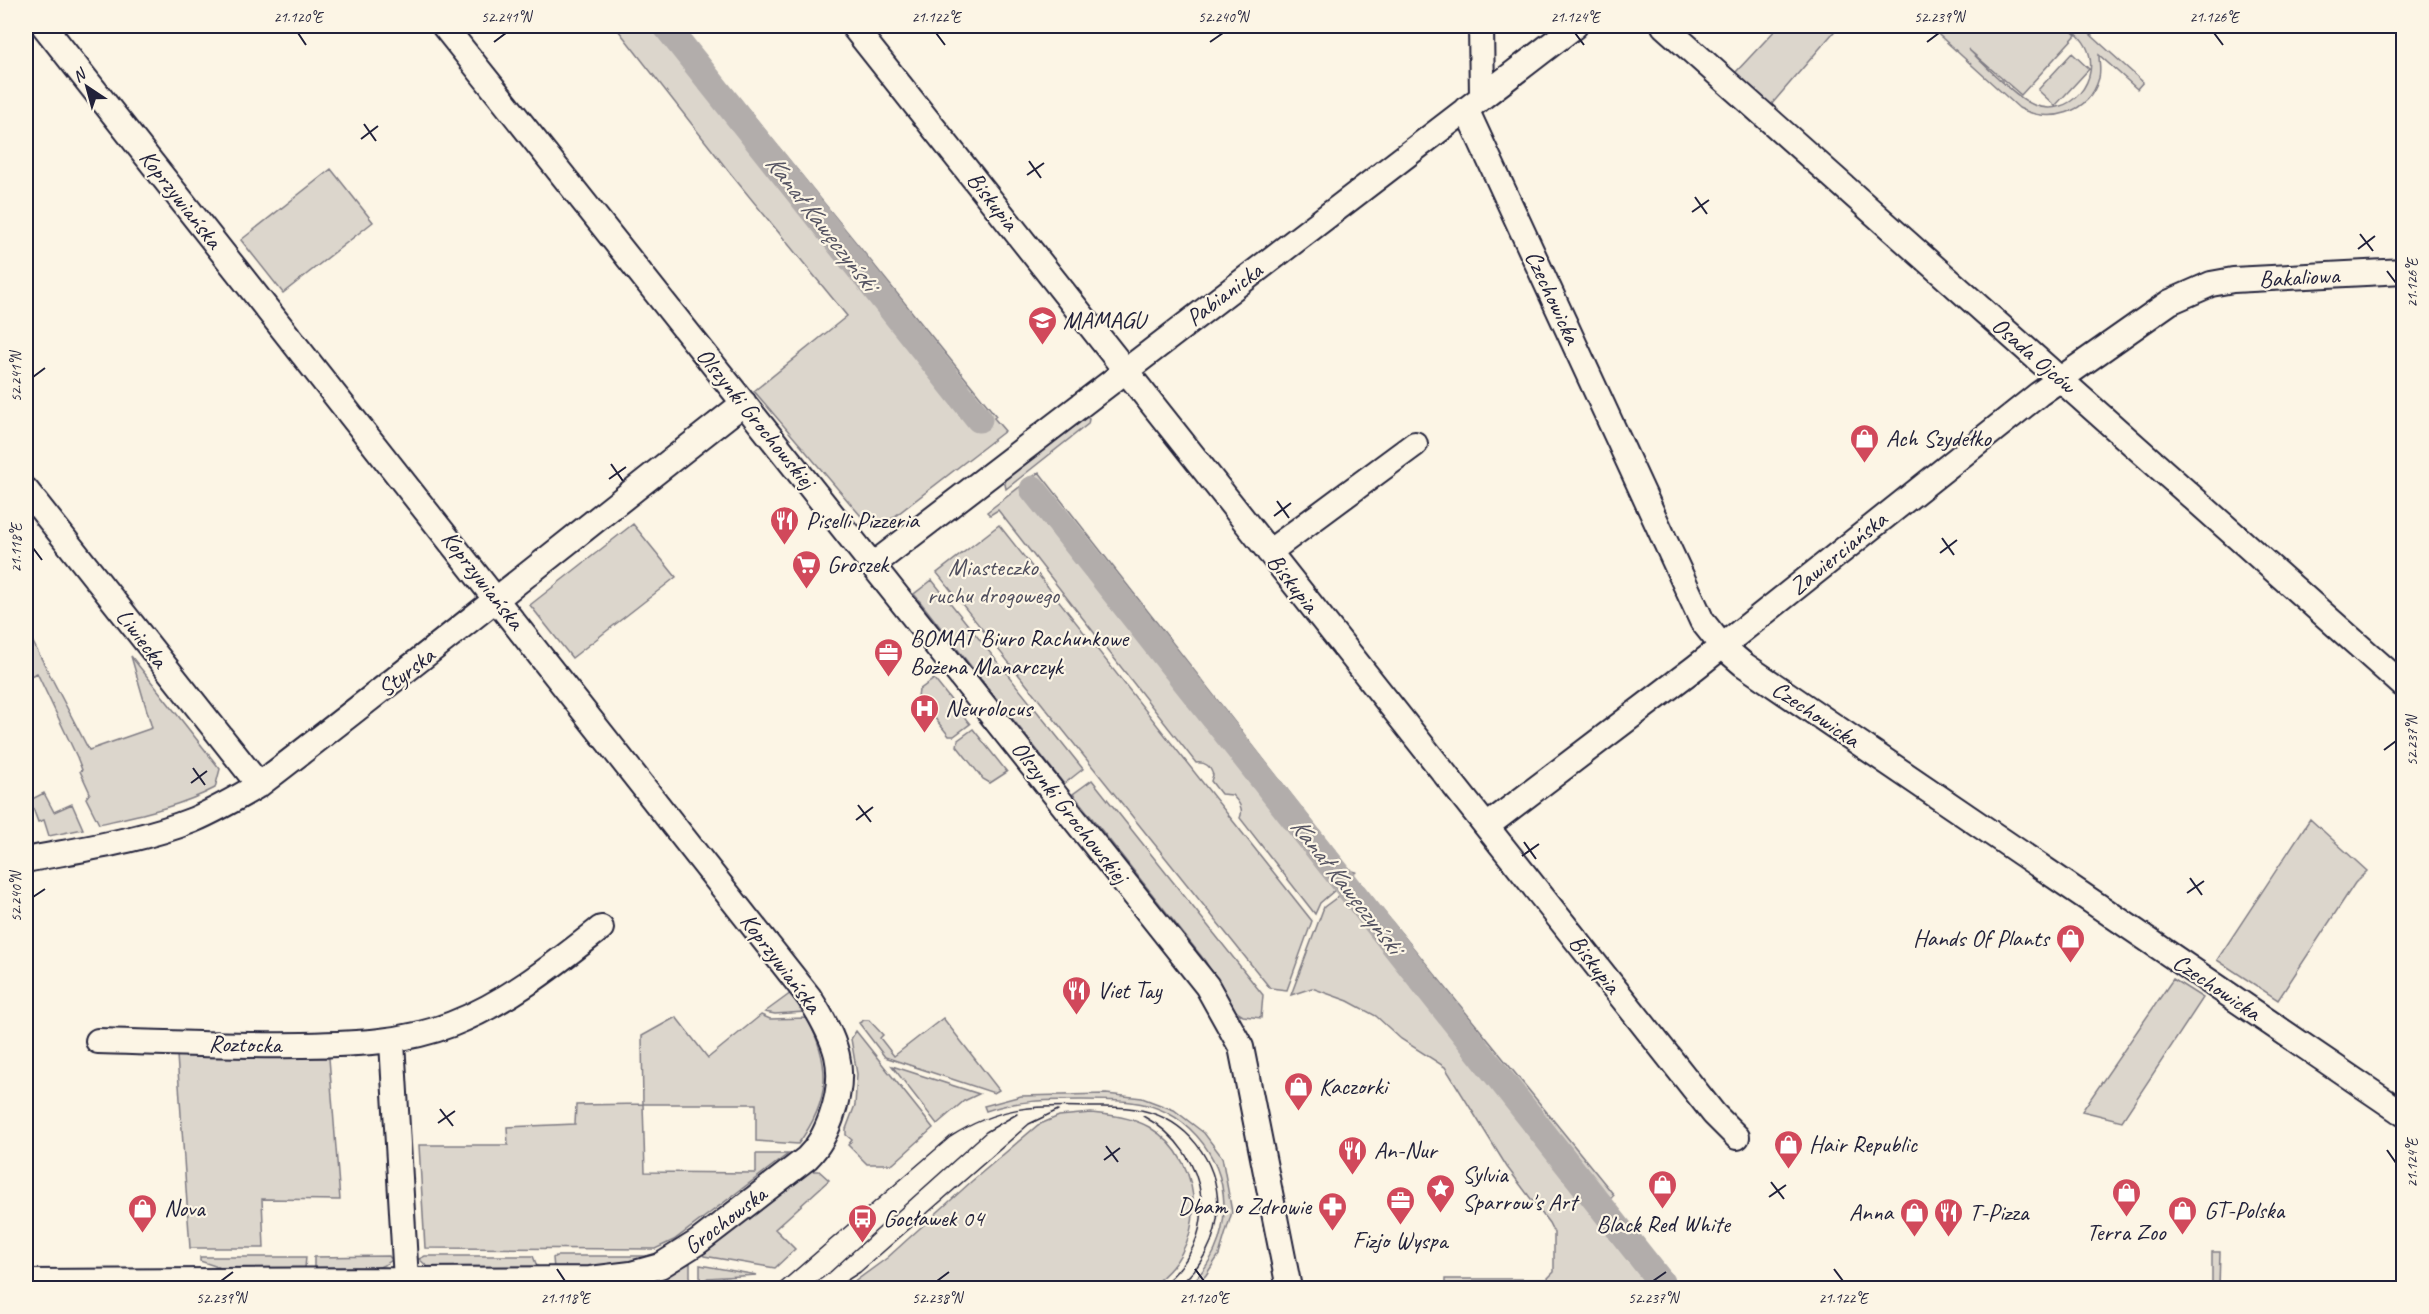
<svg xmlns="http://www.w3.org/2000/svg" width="2429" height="1314" viewBox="0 0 2429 1314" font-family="Caveat,sans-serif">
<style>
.green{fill:#dcd6cc;stroke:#7f7c84;stroke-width:1.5}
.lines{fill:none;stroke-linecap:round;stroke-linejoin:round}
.canal{stroke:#b2adab;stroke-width:27}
.minor-casing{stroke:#22223b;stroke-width:28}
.minor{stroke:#fcf5e5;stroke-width:24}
.tram{stroke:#22223b;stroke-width:1.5}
.ticks{fill:none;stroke:#22223b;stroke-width:2}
.labels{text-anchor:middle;stroke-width:4.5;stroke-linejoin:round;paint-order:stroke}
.street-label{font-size:24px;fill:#22223b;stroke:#fcf5e5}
.poi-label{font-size:24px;fill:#22223b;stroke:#fcf5e5;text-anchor:start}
.park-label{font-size:24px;fill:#504f5f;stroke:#fcf5e5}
.water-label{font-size:26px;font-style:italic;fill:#545362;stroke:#fcf5e5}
.neatline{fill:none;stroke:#22223b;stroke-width:2}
.ticks-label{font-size:15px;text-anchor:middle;fill:#22223b}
</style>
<rect width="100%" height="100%" fill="#fcf5e5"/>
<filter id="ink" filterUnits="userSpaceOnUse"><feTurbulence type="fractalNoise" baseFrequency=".0167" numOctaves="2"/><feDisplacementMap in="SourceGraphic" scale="12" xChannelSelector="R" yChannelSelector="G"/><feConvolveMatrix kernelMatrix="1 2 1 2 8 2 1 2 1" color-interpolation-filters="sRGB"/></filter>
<g filter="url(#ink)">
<!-- green -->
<path class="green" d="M615,26H681L996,416L994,418L1005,431L881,527L877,528L866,522L754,391L847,316L730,173Z
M1779,26H1839L1771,105L1735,73Z
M1929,26H2066L2076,35L2021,95L1968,49C1983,63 2016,98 2034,105C2070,119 2103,79 2086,46C2082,38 2075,32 2068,26H2081L2143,82L2137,89L2099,55C2099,62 2101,70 2099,78C2089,114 2050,124 2019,108Z
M2072,53L2089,69L2055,106L2038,90Z
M331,169L373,222L283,293L241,240Z
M1086,416L1089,419L1088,424L1006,489L1004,479Z
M1039,472L1351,871L1356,872L1320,903L1315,914L1240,818C1244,809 1239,802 1232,795L1221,794L1211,781L1213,775C1210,766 1206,762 1196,763L998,510L990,515L987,512Z
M633,524L676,577L572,658L530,605Z
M999,525L1312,921L1287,990L1270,988L937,573Z
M932,580L1083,769L1064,784L914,594Z
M26,629L89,750L152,728L131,656L220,769L215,788C179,807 138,815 99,824L86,798L90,793L80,771L82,770L77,757L37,673L26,678Z
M934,679L970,724L954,736H949L918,697L919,690Z
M973,729L1007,772L990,783L983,779L957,746L958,740Z
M1092,780L1263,995L1261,1018L1243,1016L1235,1011L1205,961L1073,794Z
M44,793L54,812L72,804L83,829L49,836L44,820L38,822L30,800Z
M2310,819L2367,871L2355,883L2278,1000L2217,960Z
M1359,881L1614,1195L1609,1200L1680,1288H1445V1279H1547L1554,1272V1233L1549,1223L1507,1167L1445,1067L1401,1039L1376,1016L1348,1001L1312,988L1291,995L1324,907Z
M2173,979L2203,998L2122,1121L2082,1111Z
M791,993L804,1012L775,1014L765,1012Z
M761,1015L770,1019L807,1018C832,1066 830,1101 798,1144L756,1141V1104H643L645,1172L756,1173V1154H788L674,1240L655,1249L425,1248L419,1145H508L507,1127L575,1124L576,1105L643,1104L642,1036L676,1017L708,1058Z
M943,1018L999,1090L994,1093L885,1057L859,1023L864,1020H869L883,1035L880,1038L894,1056Z
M856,1031L933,1128L893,1164H867L848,1145L852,1140L846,1135V1129L855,1105L857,1074L851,1039Z
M177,1055L329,1058L340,1200L262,1199L264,1248H190Z
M892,1066L979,1094L964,1101L937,1124Z
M1106,1094L1142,1098L1174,1110L1204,1133L1222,1157L1232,1212L1219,1255L1206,1275L1194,1288H1186C1211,1267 1225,1237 1224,1204C1222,1152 1184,1108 1131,1102C1115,1100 1097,1100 1081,1100C1048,1100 1017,1100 986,1111L984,1106L1021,1096Z
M1091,1113C1111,1115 1131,1117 1149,1127C1210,1163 1207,1254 1147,1288H846L887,1258L972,1181L1038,1125L1059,1116Z
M809,1171H819L829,1180L775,1229L795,1249L775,1268L704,1256L703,1254Z
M2212,1252H2220L2219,1288H2212Z
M389,1256L392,1260C376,1275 336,1268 314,1268V1257Z
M425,1256H533L538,1269H438L428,1267L419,1259Z
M556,1256H651C623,1270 585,1268 554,1269L553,1258Z
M200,1257H306L305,1268L227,1270L200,1261Z
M690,1263V1288H630L661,1277Z
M700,1265L757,1275L708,1278L700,1282Z"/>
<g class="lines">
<!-- canal -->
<path class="canal" d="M666,26L979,419
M1033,489L1661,1282"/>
<defs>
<path id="minor" d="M444,26L1207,986L1241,1047L1289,1288
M853,26L1714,1114L1737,1137
M1481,26L1482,96
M1664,26L2404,686
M1466,109L1702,621L1722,646L1743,664L2404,1114
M26,490L259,785
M1269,552L1415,444
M874,564L1575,26
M1487,826L1696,667L2039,394L2170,302L2211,284L2233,280L2404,271
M26,860C81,849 140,841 193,820C216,810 237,798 259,785C422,660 582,530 744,403
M98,1041C166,1043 235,1046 303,1045C355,1044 403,1043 452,1024C508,1002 554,965 601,928
M392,1042L406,1280
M26,1282L590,1279L631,1274L660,1266L698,1242L807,1158C819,1146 825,1134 831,1118C849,1068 836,1040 809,997L44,26"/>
</defs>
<!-- minor casing -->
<use href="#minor" class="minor-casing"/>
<!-- minor -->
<use href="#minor" class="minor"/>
<!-- tram -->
<path class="tram" d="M1143,1116C1212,1153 1224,1241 1158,1288
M775,1288L950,1137C999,1106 1033,1105 1090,1107C1107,1107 1125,1106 1141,1110C1187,1120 1217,1159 1218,1206C1218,1239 1201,1268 1176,1288
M808,1288L828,1274L986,1132L1017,1114
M835,1288L860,1272L1029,1124L1058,1110"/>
</g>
</g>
<!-- ticks -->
<path class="ticks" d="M298,33L306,45M936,33L945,45M1575,33L1584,45M2214,33L2223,45M494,42L506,33M1210,42L1223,33M1927,42L1939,33M364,124L376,141M361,139L378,126M1029,161L1041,178M1027,175L1044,163M1695,197L1707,214M1692,212L1709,200M2360,234L2373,251M2358,249L2375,236M2387,271L2396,283M33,377L45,368M611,464L623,481M609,479L626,467M1277,501L1289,518M1274,516L1291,503M1942,538L1954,555M33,548L42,560M1940,553L1957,540M2384,750L2396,741M193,768L205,785M191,783L207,771M858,805L871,822M856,820L873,807M1524,842L1536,859M1522,856L1539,844M2190,878L2202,895M2187,893L2204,881M33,897L45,889M440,1109L453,1126M438,1123L455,1111M1106,1146L1118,1162M2387,1150L2396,1163M1104,1160L1120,1148M1771,1182L1784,1199M1769,1197L1786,1185M557,1269L565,1281M1195,1269L1204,1281M1834,1269L1843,1281M221,1281L233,1272M937,1281L949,1272M1653,1281L1666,1272"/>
<!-- icons -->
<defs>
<symbol id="school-pin" viewBox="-11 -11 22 30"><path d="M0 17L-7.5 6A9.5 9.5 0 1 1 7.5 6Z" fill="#d1495b" stroke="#fcf5e5"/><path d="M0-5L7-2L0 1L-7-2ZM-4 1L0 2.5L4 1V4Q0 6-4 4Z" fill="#fff"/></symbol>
<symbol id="shop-pin" viewBox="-11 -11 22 30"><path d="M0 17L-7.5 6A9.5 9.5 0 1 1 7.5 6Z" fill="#d1495b" stroke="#fcf5e5"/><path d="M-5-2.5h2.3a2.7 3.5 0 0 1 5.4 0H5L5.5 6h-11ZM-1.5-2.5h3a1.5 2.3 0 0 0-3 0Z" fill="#fff"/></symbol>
<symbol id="restaurant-pin" viewBox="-11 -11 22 30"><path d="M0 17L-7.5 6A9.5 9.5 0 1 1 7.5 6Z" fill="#d1495b" stroke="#fcf5e5"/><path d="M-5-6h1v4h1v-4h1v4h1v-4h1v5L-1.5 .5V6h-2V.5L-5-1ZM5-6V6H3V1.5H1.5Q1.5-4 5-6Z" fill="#fff"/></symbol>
<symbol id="supermarket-pin" viewBox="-11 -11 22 30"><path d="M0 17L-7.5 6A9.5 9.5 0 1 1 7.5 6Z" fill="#d1495b" stroke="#fcf5e5"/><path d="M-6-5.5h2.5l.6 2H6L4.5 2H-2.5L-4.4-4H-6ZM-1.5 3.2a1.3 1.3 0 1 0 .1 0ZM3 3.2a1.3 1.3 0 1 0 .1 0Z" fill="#fff"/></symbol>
<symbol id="office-pin" viewBox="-11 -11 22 30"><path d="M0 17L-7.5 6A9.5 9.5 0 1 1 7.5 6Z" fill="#d1495b" stroke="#fcf5e5"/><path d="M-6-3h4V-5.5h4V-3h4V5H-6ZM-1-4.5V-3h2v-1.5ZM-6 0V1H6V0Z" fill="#fff"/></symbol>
<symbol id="hospital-pin" viewBox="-11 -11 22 30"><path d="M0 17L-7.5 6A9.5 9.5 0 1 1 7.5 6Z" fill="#d1495b" stroke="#fcf5e5"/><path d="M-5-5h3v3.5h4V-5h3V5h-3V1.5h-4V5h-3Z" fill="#fff"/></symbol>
<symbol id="sight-pin" viewBox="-11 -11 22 30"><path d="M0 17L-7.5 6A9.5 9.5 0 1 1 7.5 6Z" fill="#d1495b" stroke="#fcf5e5"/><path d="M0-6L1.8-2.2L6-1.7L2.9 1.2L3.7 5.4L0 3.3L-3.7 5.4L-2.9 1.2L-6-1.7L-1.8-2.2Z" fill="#fff"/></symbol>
<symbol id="pharmacy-pin" viewBox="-11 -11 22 30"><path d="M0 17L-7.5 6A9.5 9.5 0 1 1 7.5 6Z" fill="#d1495b" stroke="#fcf5e5"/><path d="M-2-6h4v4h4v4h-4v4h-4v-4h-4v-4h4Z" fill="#fff"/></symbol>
<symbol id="bus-pin" viewBox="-11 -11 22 30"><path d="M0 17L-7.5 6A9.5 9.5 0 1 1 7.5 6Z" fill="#d1495b" stroke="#fcf5e5"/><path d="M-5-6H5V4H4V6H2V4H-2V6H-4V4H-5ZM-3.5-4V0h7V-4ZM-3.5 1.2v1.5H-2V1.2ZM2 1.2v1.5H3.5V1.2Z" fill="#fff"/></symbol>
</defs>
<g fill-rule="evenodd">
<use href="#school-pin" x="1026" y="304" width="33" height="45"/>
<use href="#shop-pin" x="1848" y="422" width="33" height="45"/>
<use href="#restaurant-pin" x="768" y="504" width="33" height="45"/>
<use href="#supermarket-pin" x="790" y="548" width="33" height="45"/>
<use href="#office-pin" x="872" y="636" width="33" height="45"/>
<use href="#hospital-pin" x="908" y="692" width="33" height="45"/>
<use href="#shop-pin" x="2054" y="922" width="33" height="45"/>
<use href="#restaurant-pin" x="1060" y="974" width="33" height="45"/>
<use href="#shop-pin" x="1282" y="1070" width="33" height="45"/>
<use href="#shop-pin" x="1772" y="1128" width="33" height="45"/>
<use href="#restaurant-pin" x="1336" y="1134" width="33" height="45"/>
<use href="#shop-pin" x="1646" y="1168" width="33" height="45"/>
<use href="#sight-pin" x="1424" y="1172" width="33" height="45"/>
<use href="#shop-pin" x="2110" y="1176" width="33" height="45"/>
<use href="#office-pin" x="1384" y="1184" width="33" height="45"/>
<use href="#pharmacy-pin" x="1316" y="1190" width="33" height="45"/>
<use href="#shop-pin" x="126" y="1192" width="33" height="45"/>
<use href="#shop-pin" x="2166" y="1194" width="33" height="45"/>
<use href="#shop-pin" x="1898" y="1196" width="33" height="45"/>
<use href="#restaurant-pin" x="1932" y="1196" width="33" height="45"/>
<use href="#bus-pin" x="846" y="1202" width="33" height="45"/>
</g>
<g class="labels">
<!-- street labels -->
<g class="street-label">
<text transform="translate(181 199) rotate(52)" y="8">Koprzywiańska</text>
<text transform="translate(993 201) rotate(52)" y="8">Biskupia</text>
<text transform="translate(2299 277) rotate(-3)" y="8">Bakaliowa</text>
<text transform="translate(1224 294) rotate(-37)" y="8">Pabianicka</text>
<text transform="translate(1553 297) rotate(65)" y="8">Czechowicka</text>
<text transform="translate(2034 355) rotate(41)" y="8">Osada Ojców</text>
<text transform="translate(756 418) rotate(51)" y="8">Olszynki Grochowskiej</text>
<text transform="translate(1838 553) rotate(-39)" y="8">Zawierciańska</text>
<text transform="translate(483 580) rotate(52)" y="8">Koprzywiańska</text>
<text transform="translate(1293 583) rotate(52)" y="8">Biskupia</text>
<text transform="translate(142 638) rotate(52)" y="8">Liwiecka</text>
<text transform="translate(406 672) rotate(-38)" y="8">Styrska</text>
<text transform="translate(1816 714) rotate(34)" y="8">Czechowicka</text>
<text transform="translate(1070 812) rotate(52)" y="8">Olszynki Grochowskiej</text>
<text transform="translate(781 963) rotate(53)" y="8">Koprzywiańska</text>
<text transform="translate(1595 964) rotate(52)" y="8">Biskupia</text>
<text transform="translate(2217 987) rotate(34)" y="8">Czechowicka</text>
<text transform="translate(245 1044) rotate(1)" y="8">Roztocka</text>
<text transform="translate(725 1220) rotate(-37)" y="8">Grochowska</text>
</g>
<!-- poi labels -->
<g class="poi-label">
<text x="1063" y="328">MAMAGU</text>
<text x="1886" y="446">Ach Szydełko</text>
<text x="806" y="528">Piselli Pizzeria</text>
<text x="827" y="572">Groszek</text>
<text x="910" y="646">BOMAT Biuro Rachunkowe<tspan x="910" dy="28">Bożena Manarczyk</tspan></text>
<text x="945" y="716">Neurolocus</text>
<text x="2049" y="946" text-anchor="end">Hands Of Plants</text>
<text x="1097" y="998">Viet Tay</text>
<text x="1319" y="1094">Kaczorki</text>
<text x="1809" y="1152">Hair Republic</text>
<text x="1374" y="1158">An-Nur</text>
<text x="1462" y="1182">Sylvia<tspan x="1462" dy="28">Sparrow's Art</tspan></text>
<text x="1311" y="1214" text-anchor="end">Dbam o Zdrowie</text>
<text x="164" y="1216">Nova</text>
<text x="2204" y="1218">GT-Polska</text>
<text x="1893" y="1220" text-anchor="end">Anna</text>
<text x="1969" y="1220">T-Pizza</text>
<text x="883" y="1226">Gocławek 04</text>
<text x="1663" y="1232" text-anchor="middle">Black Red White</text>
<text x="2126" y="1240" text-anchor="middle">Terra Zoo</text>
<text x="1400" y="1248" text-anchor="middle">Fizjo Wyspa</text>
</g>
<!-- park labels -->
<g class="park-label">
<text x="993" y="575">Miasteczko<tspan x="993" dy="28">ruchu drogowego</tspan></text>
</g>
<!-- water labels -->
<g class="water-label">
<text transform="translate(822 222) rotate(52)" y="9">Kanał Kawęczyński</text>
<text transform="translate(1347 885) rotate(52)" y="9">Kanał Kawęczyński</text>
</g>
</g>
<!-- margin -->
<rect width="2429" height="1314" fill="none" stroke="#fcf5e5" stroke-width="66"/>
<!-- north arrow -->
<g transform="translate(87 87) rotate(324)" stroke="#fcf5e5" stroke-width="4.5" paint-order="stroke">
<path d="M0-4.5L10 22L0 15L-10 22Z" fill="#22223b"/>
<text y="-9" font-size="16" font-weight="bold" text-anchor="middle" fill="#22223b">N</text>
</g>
<rect x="33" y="33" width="2363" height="1248" class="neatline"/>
<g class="ticks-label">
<text x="298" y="22">21.120°E</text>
<text x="506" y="22">52.241°N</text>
<text x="936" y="22">21.122°E</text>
<text x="1223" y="22">52.240°N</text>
<text x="1575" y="22">21.124°E</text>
<text x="1939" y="22">52.239°N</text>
<text x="2214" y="22">21.126°E</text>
<text transform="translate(2412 283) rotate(-90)" y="5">21.126°E</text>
<text transform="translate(16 377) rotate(-90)" y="5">52.241°N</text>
<text transform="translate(16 548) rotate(-90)" y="5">21.118°E</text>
<text transform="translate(2412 741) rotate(-90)" y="5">52.237°N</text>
<text transform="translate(16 897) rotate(-90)" y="5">52.240°N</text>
<text transform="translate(2412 1163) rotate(-90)" y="5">21.124°E</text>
<text x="221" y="1303">52.239°N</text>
<text x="565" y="1303">21.118°E</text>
<text x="937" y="1303">52.238°N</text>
<text x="1204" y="1303">21.120°E</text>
<text x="1653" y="1303">52.237°N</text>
<text x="1843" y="1303">21.122°E</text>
</g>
</svg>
